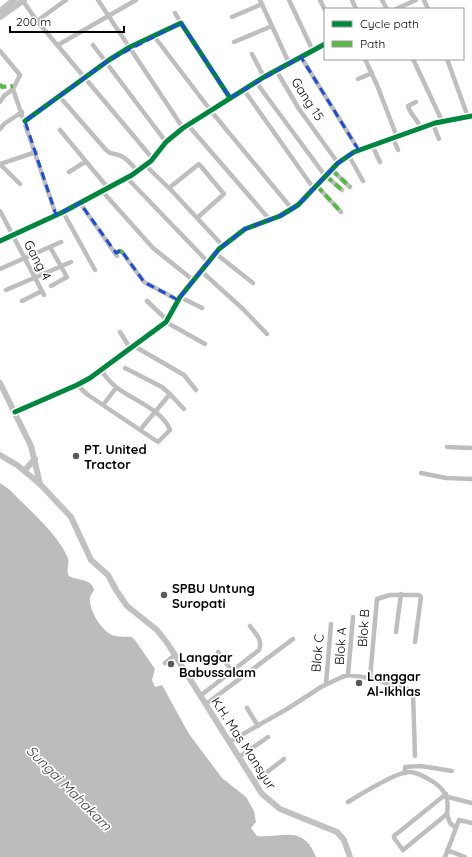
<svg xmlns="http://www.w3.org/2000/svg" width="472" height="857" viewBox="0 0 472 857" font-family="Quicksand,sans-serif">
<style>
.water{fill:#bcbcbc}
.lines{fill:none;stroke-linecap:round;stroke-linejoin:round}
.street{stroke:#bebebe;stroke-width:4.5}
.secondary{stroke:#c1c1c1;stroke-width:6}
.quiet{stroke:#58b947;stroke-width:4;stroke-dasharray:8 4;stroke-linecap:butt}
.cycleway-casing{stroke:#fff;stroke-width:8}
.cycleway{stroke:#00873e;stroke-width:5}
.marked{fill:none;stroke:#1d4ed8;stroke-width:3;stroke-dasharray:8 5;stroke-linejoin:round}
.poi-dot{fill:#595959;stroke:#fff;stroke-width:1.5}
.labels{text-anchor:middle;stroke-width:3.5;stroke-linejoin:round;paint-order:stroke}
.street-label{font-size:13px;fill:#000;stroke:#fff}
.poi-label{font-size:13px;font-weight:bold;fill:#000;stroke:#fff;text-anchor:start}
.water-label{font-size:14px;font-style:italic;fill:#404040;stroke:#fff}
</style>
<rect width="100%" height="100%" fill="#fff"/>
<!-- water -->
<path class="water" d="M0,483L10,490C28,509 56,532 67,556C71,563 65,570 69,576C77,581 92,578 94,590C93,593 90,595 90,598C89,610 100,628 110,634C116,638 124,636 132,637L135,640L155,669L152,680L155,687L162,685L189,734L222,778L246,797L254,811L256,822L251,828L257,836C283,838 303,824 316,857H0Z"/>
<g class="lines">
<!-- street -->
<path class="street" d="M98,0L183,128
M260,0L289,63
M289,0L313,51
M320,0L325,10
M352,0L356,9
M382,0L387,9
M424,0L428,9
M23,1L37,21L153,159
M396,9L416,0
M175,13L181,23
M232,17L262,4
M37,21L66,0
M154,36L211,111L292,209
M234,42L272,26
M58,45L136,0
M93,45L166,142
M0,51L20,75L13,89L56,215
M252,54L264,77
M301,57L358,149
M365,59L377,85L397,137
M413,59L442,121
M447,59L468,117
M276,70L299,109L338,163
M358,79L372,73
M256,82L326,177
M244,90L314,189
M59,96L106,150C111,155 115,153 121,156C127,158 133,166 138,172
M0,102L4,96L13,89
M416,102L408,106C410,115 418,119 421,129
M25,121L109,60L130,47L181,23L230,98
M433,124L439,139
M188,125L270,220
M0,129L4,124L22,112
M60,130L108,188
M393,138L398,150
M372,145L380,162
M349,156L363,181
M0,164L36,152
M0,164L20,184
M146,166L171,190L223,246
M332,170L350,187
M69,172L85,162
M326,176L342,190
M127,178L207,261
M317,186L341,212
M169,188L199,164L224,194L197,218
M102,191L153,248L193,280
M80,203L117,256
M0,211L44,295
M63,212L95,270
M0,241L63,212L132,175L151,161L166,142L183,128L264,77L325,44
M50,247L67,277L51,286
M116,253L119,251L122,252L144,282L178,300
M215,253L253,283
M0,269L61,242
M200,270L243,309L267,334
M6,290L71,262
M180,297L202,308
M22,301L42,291
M147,301L167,320
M166,322L205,344
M120,332L130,348
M134,346L184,375L196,390
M125,368L162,387L170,394L140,430
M77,385L88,395L158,442L170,430C163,410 131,399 116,387C110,382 105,376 101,370
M170,394L184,409
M103,405L116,388
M15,412L77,385L90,378L166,322L180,297L219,249L245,229L280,216L298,205L338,163L354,152L435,123L472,116
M447,447L472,448
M421,473L446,478L472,479
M396,632L401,594
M218,652L232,671
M165,663L175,655
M348,675L353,617
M370,678L377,599L390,595H419L421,597L415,642
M326,684L331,624
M200,696L259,650C263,640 256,634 250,626
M206,704L293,639
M247,708L258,726
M229,742L287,709L321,687L342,677L348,675L370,678L407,689L413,693L415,756
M239,757L268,737
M405,773V767L421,766L452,771
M254,782L284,759
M448,797L472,803
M348,802C361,794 396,772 409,772C418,772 427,778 435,783C447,792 449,800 447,814
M456,828L459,820L472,823
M447,850L465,857
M445,857L456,828L450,823L447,814L403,850L394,838V836L446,794"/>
<!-- secondary -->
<path class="secondary" d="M0,11L14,0
M0,17L24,0
M0,383L31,446L40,484
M0,455L17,465L40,484L71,517L91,560L108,575L116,590L127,606L157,630L168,644L262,794L280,809L337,832L344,840L350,857
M24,471L35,459"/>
<!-- quiet -->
<path class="quiet" d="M0,84L2,87L13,86
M332,170L350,187
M326,176L342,190
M317,186L341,212
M116,253L121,251L123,254"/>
<defs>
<path id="cycleway" d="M25,121L109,60L130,47L181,23L230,98
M0,241L63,212L132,175L151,161L166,142L183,128L264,77L325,44
M15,412L77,385L90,378L166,322L180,297L219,249L245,229L280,216L298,205L338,163L354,152L435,123L472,116"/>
</defs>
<!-- cycleway casing -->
<use href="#cycleway" class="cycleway-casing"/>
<!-- cycleway -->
<use href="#cycleway" class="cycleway"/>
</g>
<!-- marked area -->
<path class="marked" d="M181,23L230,98L301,57L358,149L338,163L298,205L280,216L245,229L219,249L178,300L144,282L121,250L116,253L80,203L56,215L25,121L109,60Z"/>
<!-- markers -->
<g class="poi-dot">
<circle cx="76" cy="456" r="4"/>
<circle cx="164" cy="595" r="4"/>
<circle cx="171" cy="664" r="4"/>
<circle cx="359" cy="683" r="4"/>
</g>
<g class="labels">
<!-- street labels -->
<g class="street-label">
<text transform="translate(308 99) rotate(57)" y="5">Gang 15</text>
<text transform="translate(38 260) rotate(62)" y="5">Gang 4</text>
<text transform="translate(363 628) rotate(-86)" y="5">Blok B</text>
<text transform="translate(340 646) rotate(-86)" y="5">Blok A</text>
<text transform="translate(317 653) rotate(-85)" y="5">Blok C</text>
<text transform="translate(244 743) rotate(57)" y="5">K.H. Mas Mansyur</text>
</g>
<!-- poi labels -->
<g class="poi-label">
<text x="84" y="454">PT. United<tspan x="84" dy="15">Tractor</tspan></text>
<text x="172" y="593">SPBU Untung<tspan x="172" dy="15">Suropati</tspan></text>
<text x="179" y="662">Langgar<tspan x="179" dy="15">Babussalam</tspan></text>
<text x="367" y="681">Langgar<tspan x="367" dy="15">Al-Ikhlas</tspan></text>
</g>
<!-- water labels -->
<g class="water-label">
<text transform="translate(69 788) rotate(45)" y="5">Sungai Mahakam</text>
</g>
</g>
<!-- legend -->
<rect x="324" y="8" width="140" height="52" fill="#ffffff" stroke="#999999"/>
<rect x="332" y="21" width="20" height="6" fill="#00873e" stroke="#999999"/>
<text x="360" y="28" font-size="12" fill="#000000">Cycle path</text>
<rect x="332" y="41" width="20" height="6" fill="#58b947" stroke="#999999"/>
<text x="360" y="48" font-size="12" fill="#000000">Path</text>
<!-- scale -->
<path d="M10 26v6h114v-6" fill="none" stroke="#000000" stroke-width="2"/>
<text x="16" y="26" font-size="12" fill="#000000" stroke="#ffffff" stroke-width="3" paint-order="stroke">200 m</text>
</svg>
